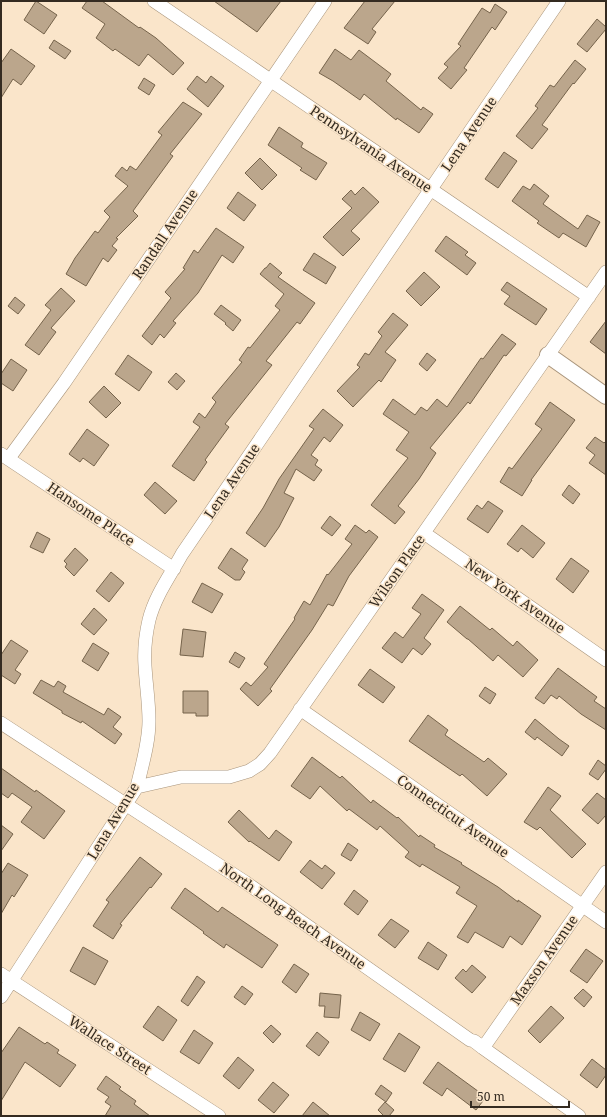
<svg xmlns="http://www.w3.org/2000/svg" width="607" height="1117" viewBox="0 0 607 1117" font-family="'Noto Serif',serif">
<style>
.building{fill:#bba68c;stroke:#75634b}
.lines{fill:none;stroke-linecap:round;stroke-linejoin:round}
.minor-casing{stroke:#a9957c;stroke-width:14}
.tertiary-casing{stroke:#a9957c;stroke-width:18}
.minor{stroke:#fff;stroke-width:13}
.tertiary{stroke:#fff;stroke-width:16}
.labels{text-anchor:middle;stroke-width:3;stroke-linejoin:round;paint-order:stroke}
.street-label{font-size:14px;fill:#342b21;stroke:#fae5ca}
</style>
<rect width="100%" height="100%" fill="#fae5ca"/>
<!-- building -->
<path class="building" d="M36,1L57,15L44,34L24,20Z
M87,1H102L139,28L140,27L156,38L184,63L173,75L148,54L139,66L115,49L113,51L96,38L105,24L82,8Z
M214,1H281L257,32Z
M365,1H395L372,29L376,32L368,44L344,28Z
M495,4L507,12L495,30L492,27L464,68L467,70L451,89L438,78L448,67L444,64L461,46L458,44L482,8L490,13Z
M597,19L606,27V29L587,52L577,44Z
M54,40L71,51L65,59L49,48Z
M11,49L35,66L21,85L13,79L1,98V63Z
M335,49L351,60L359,50L391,74L386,81L421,110L423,107L433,114L419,133L397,118L396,120L364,94L360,100L333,81L319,73Z
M575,60L586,69L574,84L573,83L542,125L548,129L532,149L516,136L538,108L535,106L550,85L554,87Z
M197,76L206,83L211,76L224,86L208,107L187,89Z
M144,78L155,85L149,95L138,88Z
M183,102L202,114L170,154L173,156L133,211L138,216L116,238L118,239L112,246L117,250L108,262L103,258L86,286L66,274L75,258L95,231L98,233L110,217L104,211L128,186L115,176L122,167L127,171L130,166L136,170L162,135L158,132Z
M279,127L303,143L301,147L327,163L316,180L300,170L302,168L268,145Z
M504,152L517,161L498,188L485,179Z
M260,158L277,175L262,190L245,173Z
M534,184L549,196L543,204L578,229L587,215L600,222L586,247L563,233L559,238L537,223L539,221L512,201L523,186L530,190Z
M363,187L379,202L351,231L360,239L343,256L323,237L352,208L342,199L351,190L355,195Z
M238,192L256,205L244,221L227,208Z
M216,228L244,247L233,263L222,255L198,293L173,321L176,323L164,338L160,334L152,345L142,336L171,298L165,292L185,269L183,268L194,250L198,253Z
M446,236L468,252L465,255L476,263L467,275L435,251Z
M314,253L336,267L326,284L303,270Z
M270,263L282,273L278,277L315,303L300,324L297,322L266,361L272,365L225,424L229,427L205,460L207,462L194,481L172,466L200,427L193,422L199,413L205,418L216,402L212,398L242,362L239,360L248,347L250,348L280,310L275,306L284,294L260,274L265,268H266Z
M424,272L440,287L421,306L406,291Z
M507,282L547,309L536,325L504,304L510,296L501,290Z
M61,288L75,301L51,328L56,332L39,355L25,345L51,310L45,305Z
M15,297L25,305L18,314L8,306Z
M221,305L241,320L233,331L225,324L226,323L214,314Z
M393,313L408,325L385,352L396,360L381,382L379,380L353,407L337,391L360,367L357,365L365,353L369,355L382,336L378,332Z
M606,321V354L590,342Z
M502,334L516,344L506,356L504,355L470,404L468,402L430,448L436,453L419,479L398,506L405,512L395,524L371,505L408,458L396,450L409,432L383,414L393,399L415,415L421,407L427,411L437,399L447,407L481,358L483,359Z
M427,353L436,360L427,371L419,364Z
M128,355L152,372L139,391L115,374Z
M11,359L27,370L13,391L1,383V374Z
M176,373L185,381L177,390L168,382Z
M104,386L121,403L106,418L89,402Z
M550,402L575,420L531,480H532L522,496L500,482L509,467L512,469L542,429L535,424Z
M323,409L343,425L330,442L324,437L311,455L318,460L315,465L322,470L314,481L296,469L284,493L294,498L279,527L265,547L246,533L263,508L279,479L314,429L309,426Z
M87,429L109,445L94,466L83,458L80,462L69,454Z
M595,437L604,443L606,441V475L589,463L595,455L586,448Z
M155,482L177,501L165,514L144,495Z
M569,485L580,494L573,504L562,495Z
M488,501L503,511L488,533L467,519L477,505L482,509Z
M330,516L341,525L332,536L321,528Z
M355,525L366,533L369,530L378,537L349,576L333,606L328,604L312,630L270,689L272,691L258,706L240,689L246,682L251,686L268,667L264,664L295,619L294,618L304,601L310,605L327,574L328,575L352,544L345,539Z
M522,525L545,543L533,558L521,548L518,552L507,544Z
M37,532L50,539L43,553L30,547Z
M75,548L88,560L74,576L65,567L67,564L64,561Z
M231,548L248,560L242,569L245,572L240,580H235L218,568Z
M571,558L589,571L573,593L556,579Z
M111,572L124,583L109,602L96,591Z
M202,583L223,594L212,613L192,602Z
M422,594L444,610L424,638L431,644L422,655L413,648L402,663L382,648L395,632L403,638L421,614L412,608Z
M460,606L490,630L492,628L513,646L517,641L538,660L523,677L498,655L493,661L468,639H467L447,622Z
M94,608L107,620L94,635L81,624Z
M183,629L206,632L203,657L180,655Z
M11,640L28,651L15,670L21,674L15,684L1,675V655Z
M93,643L109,653L98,671L82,661Z
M235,652L245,658L239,668L229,662Z
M558,668L597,697L594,701L606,709V730L581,714L559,696L557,699L551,695L544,704L535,698Z
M370,669L395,687L383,703L358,685Z
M41,680L54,687L58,681L66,686L63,692L104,715L108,708L121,717L113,727L122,734L115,744L82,721L81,723L62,713V711L33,693Z
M485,687L496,694L490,704L479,696Z
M183,691H208V716H196V713H183Z
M428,715L448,730L445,735L484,762L488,758L507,774L487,796L462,774L460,776L409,741Z
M535,719L559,739L569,746L562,756L537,737L535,740L525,732Z
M312,757L340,778L342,776L371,803L373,800L397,818L398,817L419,837L420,835L435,845L434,847L462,863L461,864L498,887L518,902V900L541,916L522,945L510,936L503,948L475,932L468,943L457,937L477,906L456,893L460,887L422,864L420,867L405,857L409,852L380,826L377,830L349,809L347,811L320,786L310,799L291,786Z
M598,760L606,766V769L598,780L589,774Z
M1,768L35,792L36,790L65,811L44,839L21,822L32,807L12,793L8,798L1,793Z
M548,787L561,796L550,810L586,844L572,858L540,827L537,830L524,822Z
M597,793L606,800V815L598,824L582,810Z
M239,810L269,839L276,830L292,842L279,861L250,841L249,842L228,822Z
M1,825L13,834L1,851Z
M348,843L358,850L351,861L341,855Z
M140,857L162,874L151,888L150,887L120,924L122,925L113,939L93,926L109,902L106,900Z
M310,860L322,869L325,865L335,873L322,889L300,872Z
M8,863L28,875L14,897L12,895L1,914V874Z
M185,888L218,912L222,907L278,945L262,968L226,944L224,948L203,933L204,932L171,908Z
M354,890L368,901L358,915L344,904Z
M391,919L409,931L395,948L378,935Z
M428,942L447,955L438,970L418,958Z
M83,947L108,961L95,985L70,971Z
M586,949L603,961L587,983L570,971Z
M294,964L309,974L296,993L282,982Z
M472,965L486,977L472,993L455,978L463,969L466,972Z
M197,976L205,982L188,1006L181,1001Z
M242,986L253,994L245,1005L234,997Z
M583,989L592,997L584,1007L574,998Z
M320,993L341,995L339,1018L324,1017L325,1006H319Z
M158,1006L177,1020L163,1041L143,1027Z
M551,1006L564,1018L540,1043L528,1031Z
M360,1012L380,1024L370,1041L351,1030Z
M271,1025L281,1034L273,1043L263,1033Z
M19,1027L45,1044L47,1042L59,1050L57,1053L76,1065L60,1087L25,1062L1,1101V1053Z
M194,1030L213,1043L199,1064L180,1052Z
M317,1032L329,1042L319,1056L306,1046Z
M399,1033L420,1047L405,1072L383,1059Z
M238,1057L254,1070L239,1089L223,1076Z
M592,1059L606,1070V1075L597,1088L580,1075Z
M438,1062L486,1097L476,1110L447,1088L442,1096L423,1083Z
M106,1076L121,1087L119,1089L136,1101L134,1104L150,1116H105L111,1106L105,1102L109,1097L97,1089Z
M273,1082L289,1095L274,1113L258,1100Z
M381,1085L392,1093L386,1102L375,1094Z
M313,1102L330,1116H302Z
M385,1102L394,1110L389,1116H384L378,1110Z"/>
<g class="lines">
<defs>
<path id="minor" d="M154,1L589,297
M1,454L174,569
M9,458L64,383L325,1
M424,533L606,660
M300,709L606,922
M1,723L245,882L470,1040L474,1041L483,1048L579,1116
M137,787L181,777H229L249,771L260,764L270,753L606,272
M1,974L219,1116
M1,997L137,787C142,765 149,743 149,721C149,702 146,684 145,666C144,652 146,633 149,620C155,596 170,576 182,554L559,1
M483,1048L606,872"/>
<path id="tertiary" d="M548,355L606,396"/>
</defs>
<!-- minor casing -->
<use href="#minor" class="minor-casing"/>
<!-- tertiary casing -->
<use href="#tertiary" class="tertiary-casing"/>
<!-- minor -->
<use href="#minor" class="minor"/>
<!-- tertiary -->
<use href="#tertiary" class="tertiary"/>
</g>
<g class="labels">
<!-- street labels -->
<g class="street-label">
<text transform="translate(469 134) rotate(-56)" y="5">Lena Avenue</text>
<text transform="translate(371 149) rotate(34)" y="5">Pennsylvania Avenue</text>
<text transform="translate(165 234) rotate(-56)" y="5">Randall Avenue</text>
<text transform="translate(232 481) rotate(-56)" y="5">Lena Avenue</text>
<text transform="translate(91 514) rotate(34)" y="5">Hansome Place</text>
<text transform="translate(397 571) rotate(-55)" y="5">Wilson Place</text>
<text transform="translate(515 596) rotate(35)" y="5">New York Avenue</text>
<text transform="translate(453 816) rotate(35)" y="5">Connecticut Avenue</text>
<text transform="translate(113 821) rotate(-59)" y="5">Lena Avenue</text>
<text transform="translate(293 916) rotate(35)" y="5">North Long Beach Avenue</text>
<text transform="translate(544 960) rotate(-55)" y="5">Maxson Avenue</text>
<text transform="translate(110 1045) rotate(33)" y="5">Wallace Street</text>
</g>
</g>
<!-- border -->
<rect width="607" height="1117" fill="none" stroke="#342b21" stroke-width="4"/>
<!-- scale -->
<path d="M471 1101v6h98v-6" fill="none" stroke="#342b21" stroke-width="2"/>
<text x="477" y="1101" font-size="12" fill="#342b21" stroke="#fae5ca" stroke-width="3" paint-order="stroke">50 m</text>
</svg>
